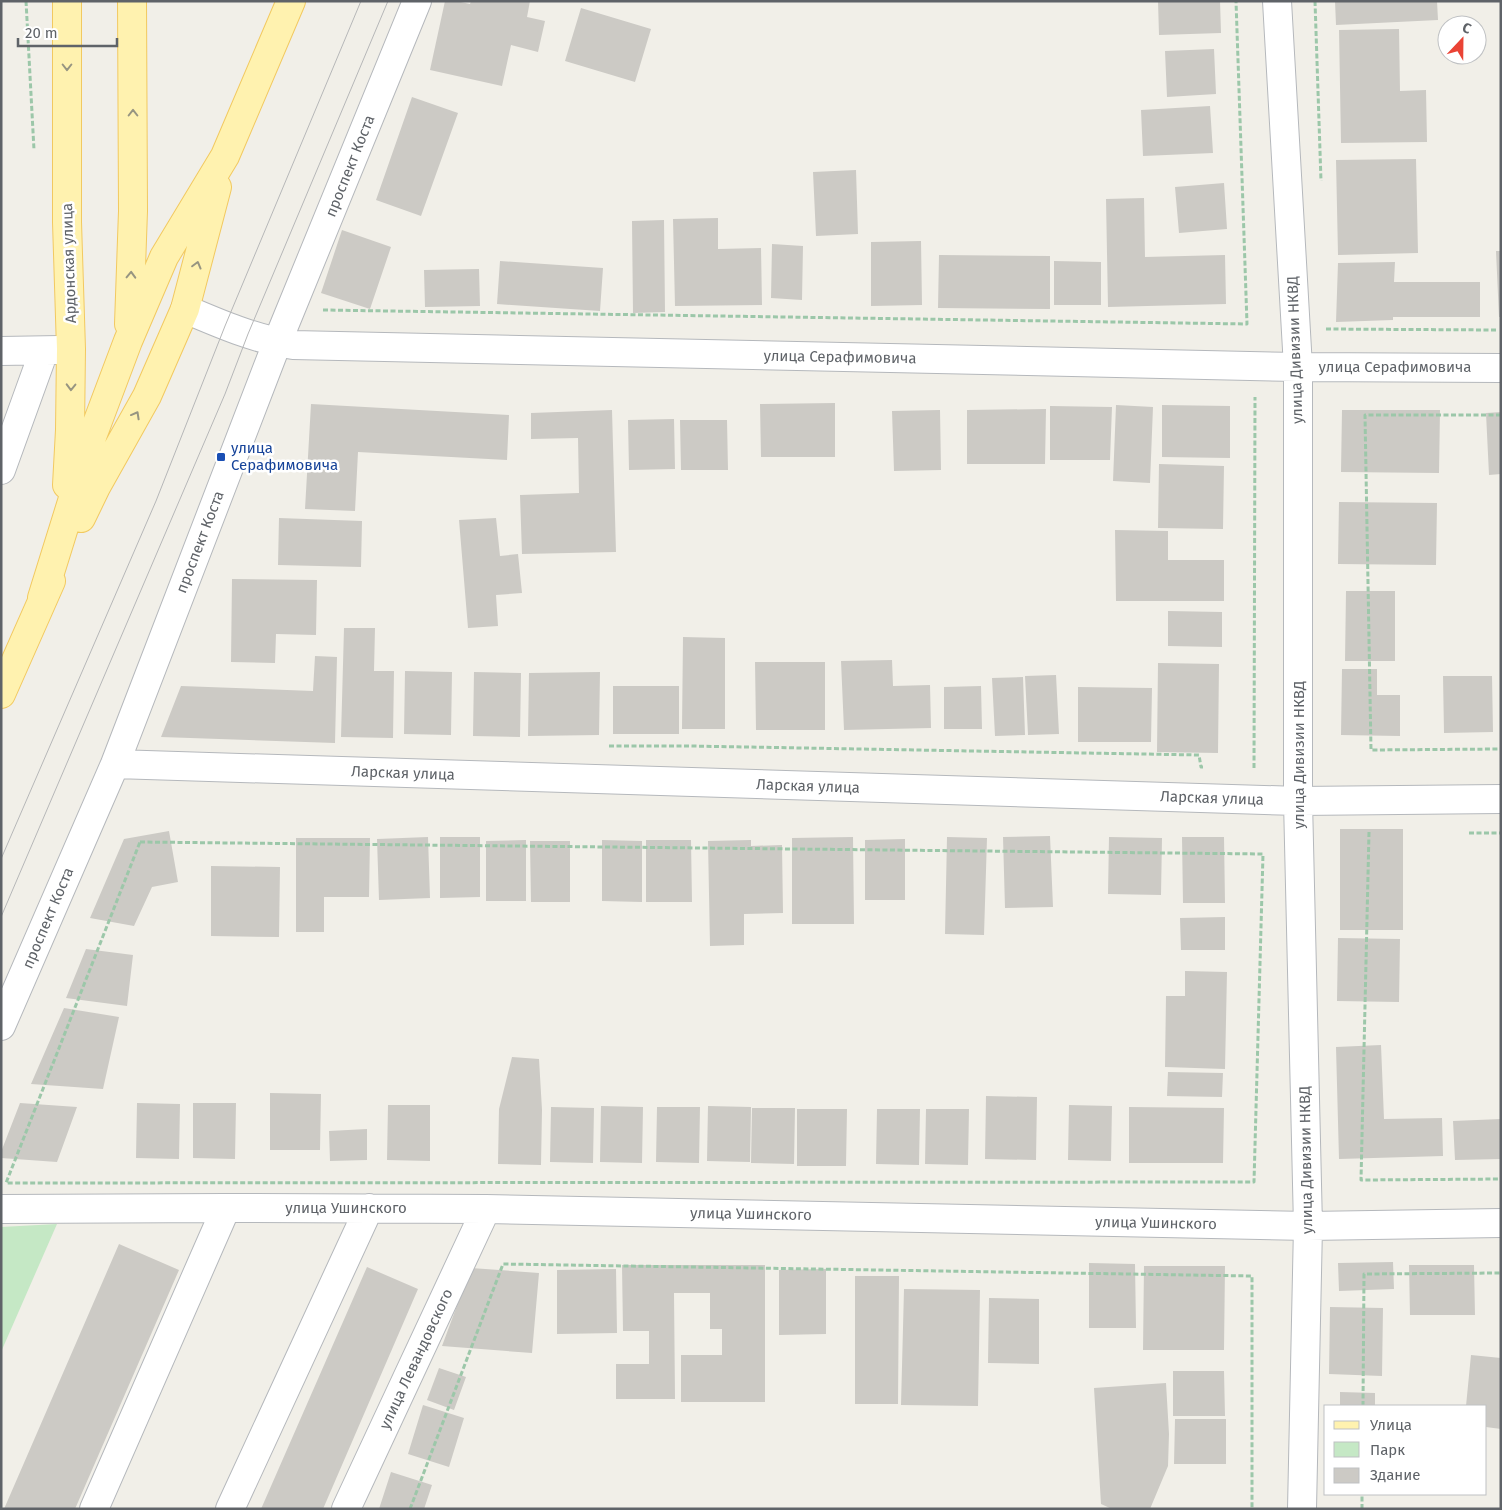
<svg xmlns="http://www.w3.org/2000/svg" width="1502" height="1510" viewBox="0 0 1502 1510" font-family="'Fira Sans',sans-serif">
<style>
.green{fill:#c5e8c5}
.building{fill:#cccac5}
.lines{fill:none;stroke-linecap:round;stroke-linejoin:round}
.minor-casing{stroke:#b5b8bc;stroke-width:30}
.major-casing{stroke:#f2c960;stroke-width:30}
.path{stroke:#9cc7a9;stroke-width:3;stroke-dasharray:5 2.5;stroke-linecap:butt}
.minor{stroke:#fff;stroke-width:28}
.major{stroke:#fff2af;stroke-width:28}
.tram{stroke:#b6b7b8;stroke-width:1}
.oneway{stroke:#979581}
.transit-dot{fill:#1a4fb4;stroke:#fff;stroke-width:2}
.labels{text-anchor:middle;stroke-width:5;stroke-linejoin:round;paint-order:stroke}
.street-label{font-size:15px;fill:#5f6368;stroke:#fff}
.transit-label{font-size:15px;fill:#164399;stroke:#fff;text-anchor:start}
</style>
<rect width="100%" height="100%" fill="#f1efe8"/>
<!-- green -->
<path class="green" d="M57,1224L1,1352V1227Z"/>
<!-- building -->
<path class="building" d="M445,1H456L470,4L471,1H530L527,17L545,21L538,52L511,45L502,86L430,70Z
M1158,1H1220L1221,33L1159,35Z
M1335,1H1437L1438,20L1336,25Z
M581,8L651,29L635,82L565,61Z
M1399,29L1400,91L1426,90L1427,142L1341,143L1339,30Z
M1214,49L1216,94L1167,97L1165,51Z
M412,97L458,113L421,216L376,200Z
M1210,106L1213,153L1143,156L1141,110Z
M1416,159L1418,253L1338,255L1336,160Z
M856,170L858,234L816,236L813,172Z
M1224,183L1227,229L1179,233L1175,187Z
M1144,198L1145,257L1225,255L1226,304L1108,307L1106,199Z
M718,218V249L761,248L762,305L675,306L673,219Z
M664,220L665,312L633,313L632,221Z
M342,230L391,247L370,309L321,293Z
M921,241L922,305L871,306V242Z
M772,244L803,246L802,300L771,298Z
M1496,251H1501V317H1499Z
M939,255L1050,256V309L938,308Z
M500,261L603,268L600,311L497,304Z
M1054,261L1101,262V305H1054Z
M1395,262L1394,282H1480V317H1393V320L1336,322L1338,263Z
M479,269L480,306L425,307L424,270Z
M835,403V457H761L760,404Z
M311,404L509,415L507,460L358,452L355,511L305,509Z
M1116,405L1153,407L1150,483L1113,481Z
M1162,405L1230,406V458L1162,457Z
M1050,406L1112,407L1110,460H1050Z
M1046,409L1045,464H967V410Z
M612,410L616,552L522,554L520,495L579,493L578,438L531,439V413Z
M940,410L941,470L894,471L892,411Z
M1342,410H1440L1439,473L1341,472Z
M1501,412V474L1489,475L1486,413Z
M674,419L675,469L629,470L628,420Z
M680,420H727L728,470H681Z
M1159,464L1224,466L1223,529L1158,528Z
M1339,502L1437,503L1436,565L1338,564Z
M279,518L362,521L361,567L278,565Z
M496,518L500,556L518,554L522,593L496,595L498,626L468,628L459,520Z
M1115,530L1168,531V560H1224V601H1116Z
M232,579L317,580L316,635L276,634L275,663L231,662Z
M1346,591H1395V661H1345Z
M1168,611L1222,612V647L1168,646Z
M344,628H375L374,671H394L393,738L341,737Z
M683,637L725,638V729H682Z
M315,656L337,657L335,743L161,737L181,686L313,691Z
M892,660L893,686L930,685L931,728L844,730L841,661Z
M755,662H825V730H756Z
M1158,663L1219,664L1218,753L1157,752Z
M1342,669H1377V695H1400V736L1341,735Z
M405,671L452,672L451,735L404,734Z
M474,672L521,673L520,737L473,736Z
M600,672L599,735L528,736L529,673Z
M1056,675L1059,734L1028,735L1025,676Z
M1443,676H1492L1493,732L1444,733Z
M1023,677L1025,735L995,736L992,678Z
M613,686H679V734H613Z
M981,686L982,729H944V687Z
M1078,687L1152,688L1151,742H1078Z
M1340,829H1403V930H1340Z
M169,831L178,882L152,887L134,926L90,918L124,839Z
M1050,836L1053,907L1005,908L1003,837Z
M428,837L430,898L379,900L377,839Z
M440,837H480V897L440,898Z
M853,837L854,924H792V838Z
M947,837L987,838L984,935L945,934Z
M1109,837L1162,838L1161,895L1108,894Z
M1182,837H1224L1225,903H1183Z
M296,838H370L369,897H324V932H296Z
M905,839V900H865V840Z
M526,840V901H486V841Z
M602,840L642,841V902L602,901Z
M646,840H691L692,902H646Z
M751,840V846L782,845L783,913L744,914V945L710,946L708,841Z
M530,841H570V902H531Z
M211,866L280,867L279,937L211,936Z
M1225,917V950H1181L1180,918Z
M1338,938L1400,939L1399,1002L1337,1001Z
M86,949L133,955L127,1006L66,998Z
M1185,971L1227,972L1225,1069L1165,1067L1166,996H1185Z
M64,1008L119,1017L103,1089L31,1084Z
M1381,1045L1384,1119L1442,1118L1443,1156L1339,1159L1336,1047Z
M512,1057L539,1059L542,1110L541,1165L498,1164L499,1109Z
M1168,1072L1223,1073L1222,1097L1167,1096Z
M270,1093L321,1094L320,1150H270Z
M986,1096L1037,1097L1036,1160L985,1159Z
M20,1103L77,1107L57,1162L1,1158V1152Z
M137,1103L180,1104L179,1159L136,1158Z
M193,1103H236L235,1159L193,1158Z
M388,1105H430V1161L387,1160Z
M1069,1105L1112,1106L1111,1161L1068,1160Z
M601,1106L643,1107L642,1163L600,1162Z
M708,1106L751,1107L750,1162L707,1161Z
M551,1107L594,1108L593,1163L550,1162Z
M657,1107H700L699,1163L656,1162Z
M1129,1107L1224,1108L1223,1163H1129Z
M752,1108H795L794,1164L751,1163Z
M797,1109H847L846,1166H797Z
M877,1109H920L919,1165L876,1164Z
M926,1109H969L968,1165L925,1164Z
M1501,1119V1159L1455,1160L1453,1121Z
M367,1129V1160L330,1161L329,1131Z
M119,1244L179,1270L75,1509H4Z
M1393,1262L1394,1289L1339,1291L1338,1263Z
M1089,1263L1135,1264L1136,1328H1089Z
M622,1265H765V1402H681V1355H722V1329H710V1293H674L675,1399H616V1364H649V1331H623Z
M1409,1265H1474L1475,1315H1410Z
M1144,1266H1225L1224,1350H1143Z
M367,1267L418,1289L323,1509H261Z
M471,1268L539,1273L532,1353L442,1346Z
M616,1269L617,1333L557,1334V1270Z
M826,1269V1334L779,1335V1270Z
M855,1276H899L898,1404H855Z
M904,1289L980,1290L978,1406L901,1405Z
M989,1298L1039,1299V1364L988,1363Z
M1330,1307L1383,1308L1382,1376L1329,1374Z
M1471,1355L1501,1358V1429L1486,1427V1406H1466Z
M439,1368L466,1377L454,1410L427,1400Z
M1173,1371H1224L1225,1416H1173Z
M1166,1383L1169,1434L1168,1466L1150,1509H1112L1101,1504L1094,1388Z
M1340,1392L1375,1393V1406H1340Z
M423,1405L464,1418L449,1467L408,1454Z
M1175,1419H1226V1464H1174Z
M391,1472L432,1485L424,1509H379Z"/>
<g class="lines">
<defs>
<path id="minor" d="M1277,1L1298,367V801L1308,1226L1302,1509
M185,309C220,324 255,339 293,345L1298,367L1501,368
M1,351L60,350
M1,470L44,351
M115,764L1298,801L1501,799
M1,1026L115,764L277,343L417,1
M1,1209L226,1208L486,1209L1308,1226L1501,1223
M94,1509L226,1208
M230,1509L369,1208
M346,1509L486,1209"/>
<path id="major" d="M67,1V222L71,349L70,430L67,485
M129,324L133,211L132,1
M81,518L96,487L147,396L185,309L217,187
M42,598L93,434L128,341L164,257L225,156L291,1
M1,694L51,581"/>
</defs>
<!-- minor casing -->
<use href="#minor" class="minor-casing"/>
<!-- major casing -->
<use href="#major" class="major-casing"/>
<!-- path -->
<path class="path" d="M26,1L34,150
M1315,1L1321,181
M323,310L1247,324L1236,1
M1326,329L1497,330
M1501,415H1365L1371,750L1501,749
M609,746H690L1199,755L1201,767H1203
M1254,768L1255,397
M1369,832L1361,1180L1501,1179
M1469,833H1501
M140,842L1263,854L1254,1182L6,1183Z
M1363,1406L1364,1274L1501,1273
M410,1509L503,1264L1252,1276V1509
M1362,1509V1494"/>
<!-- minor -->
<use href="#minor" class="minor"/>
<!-- major -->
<use href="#major" class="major"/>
<!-- tram -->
<path class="tram" d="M1,859L156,501L225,326L361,1
M1,917L225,394L248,334L388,1"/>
</g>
<!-- one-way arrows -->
<defs><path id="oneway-chevron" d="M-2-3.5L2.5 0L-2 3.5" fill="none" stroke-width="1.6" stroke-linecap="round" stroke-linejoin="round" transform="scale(1.25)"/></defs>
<g class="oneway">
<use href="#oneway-chevron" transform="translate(67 67) rotate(90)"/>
<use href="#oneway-chevron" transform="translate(133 113) rotate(-90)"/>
<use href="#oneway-chevron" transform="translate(197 265) rotate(-75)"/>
<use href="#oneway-chevron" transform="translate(131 275) rotate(-88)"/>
<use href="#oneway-chevron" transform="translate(71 387) rotate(91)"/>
<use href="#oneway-chevron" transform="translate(136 415) rotate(-61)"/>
</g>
<!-- markers -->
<rect class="transit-dot" x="216" y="452" width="10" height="10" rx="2.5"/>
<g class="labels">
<!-- street labels -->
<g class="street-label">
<text transform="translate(350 166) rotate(-68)" y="5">проспект Коста</text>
<text transform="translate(69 263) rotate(-92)" y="5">Ардонская улица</text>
<text transform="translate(1295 350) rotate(-92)" y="5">улица Дивизии НКВД</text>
<text transform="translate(840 357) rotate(1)" y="5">улица Серафимовича</text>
<text x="1395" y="372">улица Серафимовича</text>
<text transform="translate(200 542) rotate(-69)" y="5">проспект Коста</text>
<text transform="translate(1299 755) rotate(-90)" y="5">улица Дивизии НКВД</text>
<text transform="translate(403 773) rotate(2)" y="5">Ларская улица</text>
<text transform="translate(808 786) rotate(2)" y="5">Ларская улица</text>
<text transform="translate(1212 798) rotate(2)" y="5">Ларская улица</text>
<text transform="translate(48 918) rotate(-67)" y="5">проспект Коста</text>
<text transform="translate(1306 1160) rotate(-91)" y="5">улица Дивизии НКВД</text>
<text x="346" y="1213">улица Ушинского</text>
<text transform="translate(751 1214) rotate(1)" y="5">улица Ушинского</text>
<text transform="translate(1156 1223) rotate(1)" y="5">улица Ушинского</text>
<text transform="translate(416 1359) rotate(-65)" y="5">улица Левандовского</text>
</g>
<!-- transit labels -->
<g class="transit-label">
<text x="231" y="453">улица<tspan x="231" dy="17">Серафимовича</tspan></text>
</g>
</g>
<!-- border -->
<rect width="1502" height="1510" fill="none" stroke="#5f6368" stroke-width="5"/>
<!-- legend -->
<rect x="1324" y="1405" width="162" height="90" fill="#ffffff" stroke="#bfc1c3"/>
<rect x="1334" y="1421" width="25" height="8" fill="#fff2af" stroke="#bfc1c3"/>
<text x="1370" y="1430" font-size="15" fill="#5f6368">Улица</text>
<rect x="1334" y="1442" width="25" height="15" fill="#c5e8c5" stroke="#bfc1c3"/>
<text x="1370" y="1455" font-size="15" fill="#5f6368">Парк</text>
<rect x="1334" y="1468" width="25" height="15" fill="#cccac5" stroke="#bfc1c3"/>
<text x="1370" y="1480" font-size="15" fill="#5f6368">Здание</text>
<!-- north arrow -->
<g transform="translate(1462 40) rotate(22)"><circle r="24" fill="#ffffff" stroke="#bfc1c3"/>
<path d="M0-4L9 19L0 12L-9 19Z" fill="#ea4335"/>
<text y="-8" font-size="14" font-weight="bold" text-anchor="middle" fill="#5f6368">С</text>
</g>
<!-- scale -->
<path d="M18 38v8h99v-8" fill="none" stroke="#5f6368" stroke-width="2.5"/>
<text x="25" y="38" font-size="15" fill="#5f6368" stroke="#ffffff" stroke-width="4" paint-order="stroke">20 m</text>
</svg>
